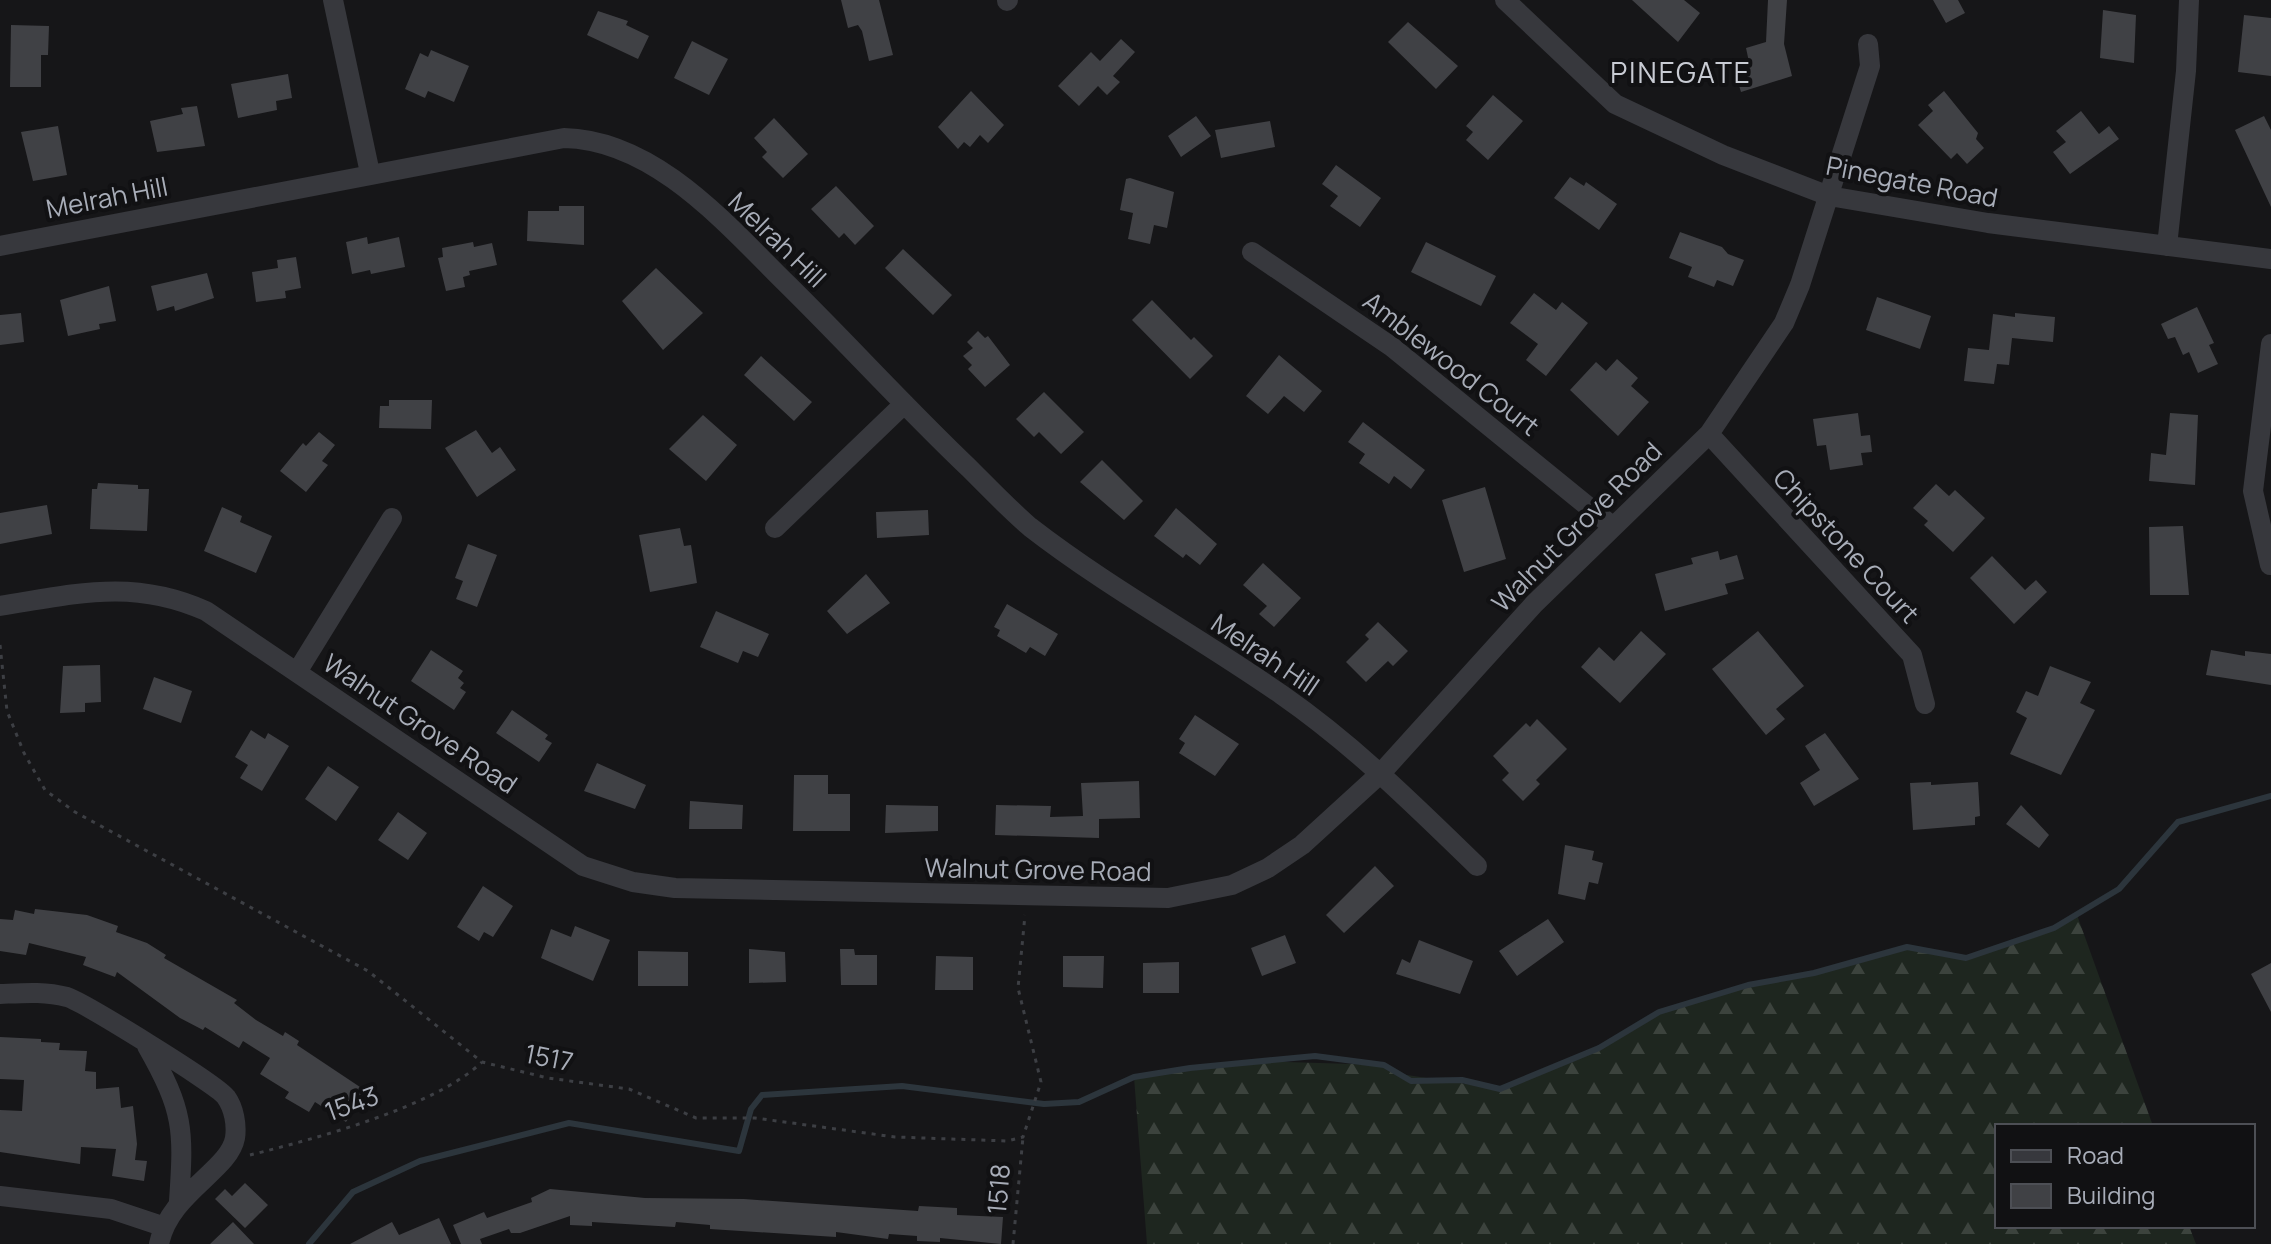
<svg xmlns="http://www.w3.org/2000/svg" width="2271" height="1244" viewBox="0 0 2271 1244" font-family="Manrope,sans-serif">
<style>
.forest{fill:url(#forest-firs)}
.lines{fill:none;stroke-linecap:round;stroke-linejoin:round}
.stream{stroke:#2c353c;stroke-width:6}
.building{fill:#404145}
.path{stroke:#3d3f44;stroke-width:3;stroke-dasharray:4 6;stroke-linecap:butt}
.minor{stroke:#37383d;stroke-width:20}
.labels{text-anchor:middle;stroke-width:8;stroke-linejoin:round;paint-order:stroke}
.street-label{font-size:26px;fill:#a8adb8;stroke:#111113}
.neighbourhood-label{font-size:28px;letter-spacing:2px;fill:#c9ccd4;stroke:#111113}
</style>
<defs>
<pattern id="forest-firs" width="22" height="20" patternUnits="userSpaceOnUse" patternTransform="scale(2)"><rect width="22" height="20" fill="#1e261f"/><path d="M5 1l3.5 6h-7zM16 11l3.5 6h-7z" fill="#3c433d"/></pattern>
</defs>
<rect width="100%" height="100%" fill="#161618"/>
<!-- forest -->
<path class="forest" d="M2077,915L2153,1126H1997V1226H2189L2196,1244H1147L1134,1077L1257,1061L1384,1065L1400,1074L1500,1089L1599,1048L1659,1012L1748,985L1814,973L1907,947L1966,958L2054,928Z"/>
<g class="lines">
<!-- stream -->
<path class="stream" d="M309,1244L353,1192L420,1161L569,1123L739,1151L751,1109L762,1095L902,1086L1044,1104L1079,1102L1134,1077L1190,1068L1315,1056L1384,1065L1411,1081L1462,1080L1500,1089L1599,1048L1659,1012L1748,985L1814,973L1907,947L1966,958L2054,928L2119,889L2178,822L2271,796"/>
</g>
<!-- building -->
<path class="building" d="M841,0H879L893,55L869,61L862,31L858,25L848,28Z
M1632,0H1684L1700,13L1678,42Z
M1768,0H1787L1784,44L1792,76L1741,92L1733,66L1749,62L1746,48L1766,42Z
M1933,0H1958L1965,13L1946,23Z
M2103,10L2136,15L2134,63L2100,58Z
M598,11L628,21L626,25L649,36L638,59L587,35Z
M2244,15L2271,18V76L2238,72Z
M1408,22L1458,66L1436,89L1388,42Z
M11,25L49,26L48,55H41V87H10Z
M1121,39L1135,52L1113,76L1120,82L1107,95L1098,86L1079,106L1058,86L1091,52L1100,61Z
M692,41L728,59L709,95L674,78Z
M431,50L469,66L454,102L428,91L425,98L405,89L420,53L428,57Z
M288,74L292,98L276,101L277,110L238,118L231,84Z
M971,91L1004,125L988,143L980,135L970,147L964,142L958,149L938,127Z
M1944,91L1978,133L1976,139L1984,148L1967,164L1957,153L1951,159L1918,125L1933,111L1928,105Z
M1493,95L1523,121L1488,160L1466,140L1473,132L1466,126Z
M197,106L205,146L157,152L150,121L183,114L181,108Z
M2081,111L2099,134L2109,126L2119,139L2070,174L2053,152L2066,142L2056,131Z
M1196,116L1211,136L1181,157L1168,136Z
M2264,116L2271,130V207L2235,130Z
M774,118L808,154L783,178L762,157L767,152L754,138Z
M1270,121L1275,147L1221,158L1215,130Z
M58,126L67,175L33,181L21,132Z
M1336,165L1381,198L1360,227L1330,206L1338,196L1322,184Z
M1570,177L1584,186L1586,182L1617,204L1599,230L1554,198Z
M1130,178L1174,192L1167,228L1154,225L1150,244L1128,239L1133,213L1120,210L1126,179Z
M836,186L874,226L855,245L844,233L839,238L811,209Z
M559,206H584V245L527,241L528,211H559Z
M1680,232L1722,247L1728,254L1744,260L1733,286L1717,280L1714,287L1688,277L1692,267L1669,258Z
M367,237L368,244L399,237L405,267L371,274L370,270L352,274L346,242Z
M473,242L474,247L492,243L497,265L469,271L470,275L463,277L465,287L446,291L438,258L443,257L442,248Z
M1426,242L1496,276L1481,306L1411,272Z
M903,249L952,295L933,315L885,268Z
M296,257L301,288L285,291L286,298L256,302L252,272L278,268L277,260Z
M656,268L703,313L663,350L622,301Z
M207,273L214,298L175,311L174,306L157,311L151,286Z
M109,286L116,321L99,324L100,329L68,336L60,300Z
M1534,293L1556,310L1562,302L1588,323L1546,376L1526,360L1538,344L1510,323Z
M1877,297L1931,316L1920,349L1866,330Z
M1152,300L1191,340L1194,337L1213,356L1190,379L1132,320Z
M2197,307L2214,343L2209,345L2218,364L2198,373L2189,352L2183,355L2175,337L2168,339L2161,324Z
M21,313L24,342L0,345V315Z
M2015,313L2055,317L2053,342L2012,338L2009,365L1997,364L1994,384L1964,381L1968,348L1989,350L1993,314L2015,317Z
M978,331L985,338L988,336L1010,365L985,387L968,369L972,365L963,356L973,348L967,342Z
M1279,355L1322,391L1304,412L1284,396L1268,414L1246,396Z
M761,356L812,402L794,421L744,375Z
M1617,359L1638,378L1631,386L1649,402L1618,436L1570,390L1596,362L1606,371Z
M1044,392L1084,432L1061,454L1039,432L1034,437L1016,419Z
M389,400H432L431,429L379,428L380,406H389Z
M1858,413L1861,436L1870,435L1872,452L1861,453L1863,465L1830,470L1826,445L1817,446L1813,419Z
M2170,413L2198,415L2195,485L2149,481L2151,453L2166,455Z
M703,415L737,445L706,481L669,449Z
M1363,422L1425,470L1411,489L1394,476L1389,484L1359,463L1365,454L1348,442Z
M476,430L492,453L500,447L516,470L477,497L445,448Z
M319,432L335,445L322,461L328,465L306,492L280,471L303,443L306,446Z
M1102,460L1143,501L1124,520L1080,482Z
M98,483L138,485V489H149L147,531L90,529L92,489H97Z
M1936,484L1949,496L1955,490L1985,518L1953,552L1924,525L1928,521L1913,508Z
M1485,487L1506,559L1464,572L1442,500Z
M47,505L52,534L0,544V513Z
M222,507L242,516L240,522L272,536L256,573L204,551Z
M1176,508L1217,544L1200,565L1186,554L1183,558L1154,536Z
M928,510L929,535L877,538L876,512Z
M2183,526L2189,595H2150L2149,527Z
M680,528L684,546L691,545L697,583L650,592L639,535Z
M468,544L497,555L477,607L456,599L463,581L455,578Z
M1718,551L1720,560L1737,555L1744,579L1725,584L1728,594L1665,611L1655,574L1693,564L1691,558Z
M1992,556L2025,590L2036,580L2047,592L2014,624L1970,578Z
M1263,563L1301,598L1274,627L1259,614L1267,606L1243,585Z
M866,574L890,603L847,634L827,611Z
M1007,604L1058,634L1045,656L1030,647L1026,653L997,636L1000,630L994,627Z
M716,611L769,634L758,657L743,651L738,663L700,647Z
M1378,622L1408,651L1393,666L1388,661L1366,682L1346,662L1369,639L1365,635Z
M1641,631L1666,654L1620,703L1581,667L1599,647L1614,661Z
M1758,631L1804,686L1776,709L1785,719L1766,735L1712,669Z
M431,650L463,671L458,678L464,683L460,688L466,692L454,710L411,681Z
M2211,650L2245,656V651L2271,654V685L2206,675Z
M100,665L101,702L85,703V712L60,713L63,666Z
M2050,666L2091,682L2080,703L2095,710L2061,775L2010,754L2027,718L2016,712L2026,691L2038,696Z
M154,677L192,691L181,723L143,709Z
M512,710L548,735L545,739L552,743L539,762L496,733Z
M1195,715L1239,744L1215,776L1179,753L1185,743L1179,739Z
M1537,719L1567,749L1536,780L1540,784L1523,801L1502,780L1509,773L1493,756L1526,723L1530,727Z
M251,730L265,739L268,733L289,746L262,791L240,778L248,765L235,757Z
M1825,733L1859,779L1814,806L1800,783L1820,770L1805,746Z
M597,763L646,785L635,809L584,791Z
M328,766L359,787L336,821L305,799Z
M794,775H828V794H850V831H793Z
M1139,781L1140,818L1099,819V838L995,835L996,805L1051,806L1050,817L1083,816L1081,783Z
M1931,782V785L1978,782L1980,816L1975,817V825L1913,830L1910,783Z
M690,801L743,805L742,829H689Z
M886,805L938,806V831L885,833Z
M2021,805L2049,835L2039,848L2006,824Z
M398,812L427,833L408,860L378,840Z
M1565,845L1594,851L1592,860L1603,863L1598,884L1589,882L1585,900L1558,894Z
M1375,866L1394,886L1344,933L1326,915Z
M483,886L513,906L493,937L484,932L479,941L457,927Z
M35,909L87,915L118,926L116,932L147,943L166,955L164,958L237,1000L234,1003L256,1020L283,1036L285,1032L299,1041L297,1045L366,1091L346,1122L315,1102L309,1112L285,1098L289,1092L260,1074L270,1058L243,1041L239,1048L205,1027L203,1030L180,1018L117,972L115,977L83,965L86,957L29,943L26,955L0,951V919L13,920L15,910L34,914Z
M1548,919L1564,942L1517,976L1499,951Z
M575,926L610,940L593,981L541,958L551,929L571,937Z
M1285,935L1296,963L1262,976L1251,948Z
M1419,940L1473,961L1460,994L1396,974L1402,959L1410,963Z
M749,949L785,952L786,982L749,983Z
M840,949H854L855,955H877V985H841Z
M638,951L688,952V986H638Z
M936,956L973,957V990H935Z
M1063,956H1104L1103,988L1063,987Z
M1179,962V993H1143V963Z
M2271,963V1012L2251,974Z
M0,1037L41,1039V1042L60,1043L59,1050L87,1051L85,1071L96,1072V1089L119,1087L121,1108L133,1106L137,1144L135,1160L147,1161L144,1181L112,1176L116,1149L81,1147L80,1164L0,1152V1110L22,1111L24,1080L0,1079Z
M245,1183L268,1205L245,1228L215,1199L225,1189L232,1196Z
M550,1189L645,1198L744,1199L918,1211L919,1206L957,1208V1215L1003,1217L1001,1244L940,1238V1242L917,1241V1236L889,1234L888,1239L836,1232V1237L710,1229V1225L676,1222L675,1227L592,1222V1226L570,1225V1216L520,1233H511L509,1229L480,1239L482,1244H461L453,1225L484,1212L487,1218L532,1202L531,1198Z
M439,1218L451,1244H350L392,1222L399,1235Z
M233,1222L254,1244H210Z"/>
<g class="lines">
<!-- path -->
<path class="path" d="M0,645L7,711L24,753L45,790L75,812L368,971L482,1062L548,1078L629,1089L696,1118H755L895,1137L1007,1141L1023,1137L1041,1082L1018,988L1025,915
M250,1155C314,1139 435,1107 482,1062
M1013,1244L1023,1137"/>
<!-- minor -->
<path class="minor" d="M333,0L370,173
M1505,0L1615,104L1723,155L1829,196L1988,223L2271,259
M1007,1L1008,0
M0,246L564,138C655,140 726,224 786,283C848,344 906,408 969,468C989,488 1009,509 1030,527C1110,589 1199,637 1282,695C1354,745 1414,805 1477,866
M2167,246L2186,71L2189,0
M1252,252L1392,347L1612,526
M1709,434L1912,655L1925,704
M775,528L903,405
M2270,565L2253,491L2271,344
M0,606C75,594 133,578 206,611L583,866L633,882L675,888L1168,898L1232,885L1268,868L1302,845L1382,772L1534,604L1709,434L1784,323L1800,285L1870,66L1868,44
M297,672L392,518
M0,994C23,993 44,991 67,997C83,1002 218,1085 226,1097C234,1108 237,1125 235,1138C229,1171 169,1193 159,1244
M147,1046C184,1111 184,1129 179,1201
M0,1196L111,1209L162,1226"/>
</g>
<g class="labels">
<!-- street labels -->
<g class="street-label">
<text transform="translate(1912 182) rotate(11)" y="9">Pinegate Road</text>
<text transform="translate(107 198) rotate(-11)" y="9">Melrah Hill</text>
<text transform="translate(777 240) rotate(44)" y="9">Melrah Hill</text>
<text transform="translate(1451 364) rotate(38)" y="9">Amblewood Court</text>
<text transform="translate(1577 527) rotate(-45)" y="9">Walnut Grove Road</text>
<text transform="translate(1846 546) rotate(47)" y="9">Chipstone Court</text>
<text transform="translate(1265 655) rotate(34)" y="9">Melrah Hill</text>
<text transform="translate(420 724) rotate(34)" y="9">Walnut Grove Road</text>
<text transform="translate(1038 870) rotate(1)" y="9">Walnut Grove Road</text>
<text transform="translate(549 1058) rotate(11)" y="9">1517</text>
<text transform="translate(352 1104) rotate(-20)" y="9">1543</text>
<text transform="translate(999 1189) rotate(-85)" y="9">1518</text>
</g>
<!-- neighbourhood labels -->
<g class="neighbourhood-label">
<text x="1681" y="83">PINEGATE</text>
</g>
</g>
<!-- legend -->
<rect x="1995" y="1124" width="260" height="104" fill="#111113" stroke="#4d4f55" stroke-width="2"/>
<rect x="2011" y="1150" width="40" height="12" fill="#37383d" stroke="#4d4f55" stroke-width="2"/>
<text x="2067" y="1164" font-size="24" fill="#a8adb8">Road</text>
<rect x="2011" y="1184" width="40" height="24" fill="#404145" stroke="#4d4f55" stroke-width="2"/>
<text x="2067" y="1204" font-size="24" fill="#a8adb8">Building</text>
</svg>
